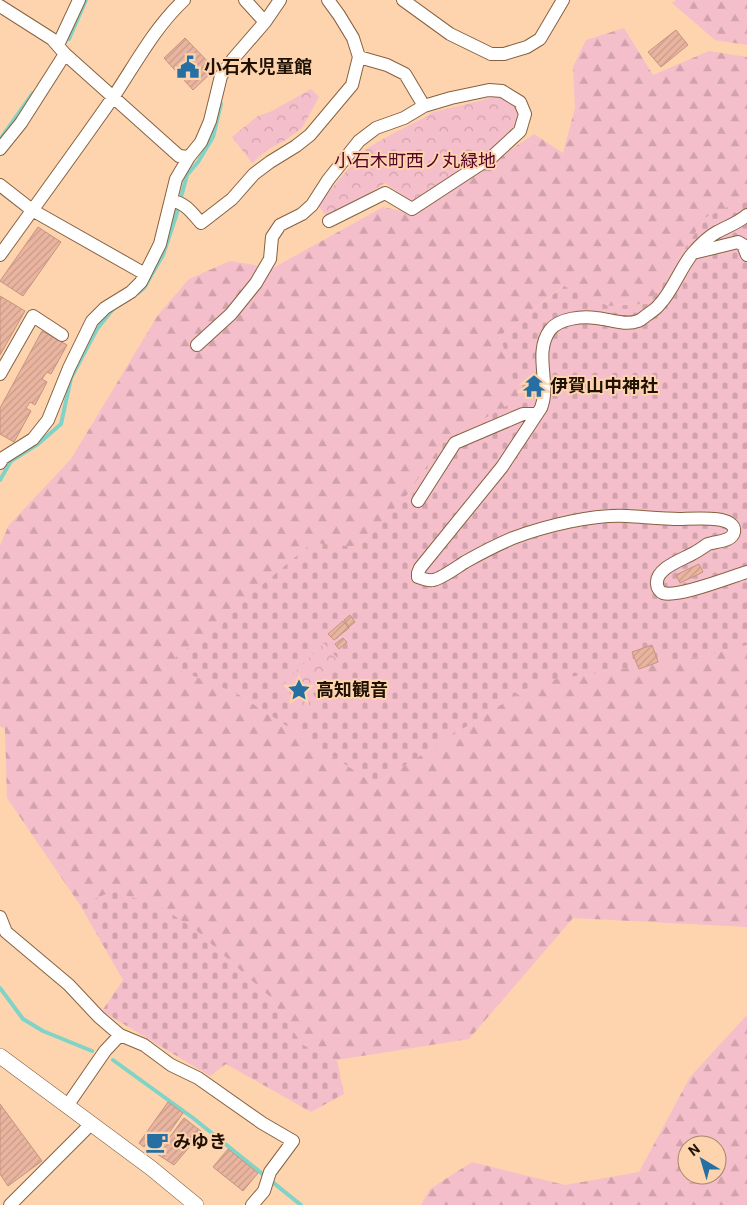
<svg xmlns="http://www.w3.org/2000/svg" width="747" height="1205" viewBox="0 0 747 1205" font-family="Roboto,'Noto Sans JP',sans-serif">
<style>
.forest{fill:url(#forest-firs);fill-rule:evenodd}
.cemetery{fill:url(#cemetery-stones)}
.park{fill:url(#park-crowns)}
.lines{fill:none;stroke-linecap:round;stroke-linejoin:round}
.stream{stroke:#80d3c7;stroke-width:4}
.building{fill:url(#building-hatch);stroke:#c6937e}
.minor-casing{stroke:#876240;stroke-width:14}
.tertiary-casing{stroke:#876240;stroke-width:16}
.minor{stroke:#fff;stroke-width:12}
.tertiary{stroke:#fff;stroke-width:15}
.labels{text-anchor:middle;stroke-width:4;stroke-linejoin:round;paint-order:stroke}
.poi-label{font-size:18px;font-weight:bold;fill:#1f1104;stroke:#fed4ae;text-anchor:start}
.park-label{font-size:18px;fill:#550326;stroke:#fed4ae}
</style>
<defs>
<pattern id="forest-firs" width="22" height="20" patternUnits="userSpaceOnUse" patternTransform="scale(1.25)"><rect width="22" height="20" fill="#f4beca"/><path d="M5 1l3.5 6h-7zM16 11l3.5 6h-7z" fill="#d1a2ac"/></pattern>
<pattern id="cemetery-stones" width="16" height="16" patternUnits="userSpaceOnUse" patternTransform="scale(1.25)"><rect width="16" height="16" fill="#f4beca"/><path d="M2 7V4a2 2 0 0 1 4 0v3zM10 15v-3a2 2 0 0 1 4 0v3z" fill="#d1a2ac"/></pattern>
<pattern id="park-crowns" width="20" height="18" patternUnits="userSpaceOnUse" patternTransform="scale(1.25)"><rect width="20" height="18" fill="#f4beca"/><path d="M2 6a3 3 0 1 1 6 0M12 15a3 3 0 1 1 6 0" fill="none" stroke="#d1a2ac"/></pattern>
<pattern id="building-hatch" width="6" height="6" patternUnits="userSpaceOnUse" patternTransform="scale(1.25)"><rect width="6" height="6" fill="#eab5a0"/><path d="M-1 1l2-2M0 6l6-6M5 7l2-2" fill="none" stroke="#c89b88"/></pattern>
</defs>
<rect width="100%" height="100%" fill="#fed4ae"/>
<!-- forest -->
<path class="forest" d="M676,0H747V45L715,40L672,3Z
M624,28L653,75L709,51L747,57V197L705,218L648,304L608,306L563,286L500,336L520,399L443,442L408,494L358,547L312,543L168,665L238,694L375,784L537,682L699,657L747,645V927L573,918L469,1039L337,1060L303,1045L268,995L113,892L80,905L7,798L5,729L0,726V545L9,525L71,459L158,315L189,279L230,261L273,268L383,207L410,213L432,203L534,134L563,153L575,108L573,67L586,40Z
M747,1015V1205H421L430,1189L472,1162L565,1185L639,1172L690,1077ZM687,1145H717V1175H687Z"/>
<!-- cemetery -->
<path class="cemetery" d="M747,197V645L699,657L537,682L375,784L238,694L167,665L312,543L358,547L408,494L443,442L519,399L500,336L564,286L608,306L648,304L705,218Z
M113,891L161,907L196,930L268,995L303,1045L337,1060L344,1094L311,1112L226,1064L210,1076L102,1011L123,980L80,905Z"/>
<!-- park -->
<path class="park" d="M311,89L319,97L302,128L284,141L267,150L252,163L232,137L258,116L272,111Z
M498,96L513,104L520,113L514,131L484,157L413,203L385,183L350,206L327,217L318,205L337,182L366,149L392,134L418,121L433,112L459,106Z
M324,643L340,661L311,691L318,701L304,713L280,687Z"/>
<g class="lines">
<!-- stream -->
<path class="stream" d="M69,39L86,0
M1,138L33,93
M138,293L144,288L163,255L176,216L187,175L198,162L213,137L221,104
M0,480L11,461L38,444L61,424L71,378L97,329L113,309
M0,988L23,1019L43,1031L92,1051
M113,1060L193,1118L301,1205"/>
</g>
<!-- building -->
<path class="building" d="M676,30L688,45L661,67L648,52Z
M185,38L215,69L193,90L164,58Z
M38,227L61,242L23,296L0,281Z
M0,296L25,311L0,355Z
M42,331L67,345L51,374L47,372L42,379L47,382L35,405L30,402L26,408L31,411L14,442L0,434V408Z
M699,564L703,572L680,583L676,575Z
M350,615L355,622L349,627L344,620Z
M343,621L349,628L334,640L328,634Z
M343,638L347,642L339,649L335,644Z
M652,645L658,662L639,669L632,652Z
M168,1102L183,1113L159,1147L149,1140L144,1147L139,1143Z
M0,1104L42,1161L8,1186L0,1174Z
M184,1118L202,1132L174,1165L157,1154Z
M228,1149L258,1173L243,1191L213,1167Z"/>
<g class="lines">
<defs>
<path id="minor" d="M245,0L265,22
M403,0L450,34L491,54H504L527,47L540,39L563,0
M0,6L52,39L65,54L179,156L189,157
M58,45L79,0
M359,57L387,65L405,74L424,106
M0,149L21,123L65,54
M0,185L32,210L145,274
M171,201C185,202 192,213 201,223L232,199L254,174L270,162L296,146L310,135L352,85L359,57L353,38L339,15L328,0
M747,215C738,223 728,226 717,232C708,237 699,246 692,254C680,269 672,292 659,305C656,309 651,312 647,315C644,317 641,320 638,321C625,326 609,319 596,318C583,316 559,318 550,330C533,353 551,384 541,408L502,467L420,568L418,573V577C423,579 428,581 433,580C441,579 457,567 465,562C481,553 496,545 513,538C545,526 593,514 627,516C645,517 663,519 680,519C690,519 737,514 734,532C732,542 716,541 708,544C703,547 698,551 692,554C681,560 655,569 657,584C657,588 660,592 663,593C678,598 730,577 747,572
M693,253L738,242L743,245L747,255
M0,255C38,202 77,149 114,96C136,63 155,27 184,0
M197,345L231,314L256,283L270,259L272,237L280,225L302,214L312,205L328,180L359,141L376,128L404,118L424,106L451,98L489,90L502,91L520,102L525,114L520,131L493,156L412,209L385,193L329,221
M0,374L33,316L62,335
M0,463L3,458L33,439L48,420L69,368L92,321L105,308L131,292L141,282L160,244L176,179L189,157L201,142L210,121L221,76L233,59L265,22L280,0
M418,501L455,443L523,414H537
M0,917L6,932L69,985L99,1017L120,1035L144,1045L171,1065L198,1078L262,1123L293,1141L270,1172L264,1191L252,1205
M67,1106L105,1051L120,1035
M10,1205L87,1128"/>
<path id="tertiary" d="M0,1056L151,1168L196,1205"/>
</defs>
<!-- minor casing -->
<use href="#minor" class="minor-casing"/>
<!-- tertiary casing -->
<use href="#tertiary" class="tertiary-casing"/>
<!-- minor -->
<use href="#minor" class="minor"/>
<!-- tertiary -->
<use href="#tertiary" class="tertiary"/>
</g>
<!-- icons -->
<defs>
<symbol id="civic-bare" viewBox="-9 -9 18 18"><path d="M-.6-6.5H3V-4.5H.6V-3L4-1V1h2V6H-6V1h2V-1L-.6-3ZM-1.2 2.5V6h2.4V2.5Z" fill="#256fa2" stroke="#fed4ae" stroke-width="2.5" paint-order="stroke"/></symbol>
<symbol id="temple-bare" viewBox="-9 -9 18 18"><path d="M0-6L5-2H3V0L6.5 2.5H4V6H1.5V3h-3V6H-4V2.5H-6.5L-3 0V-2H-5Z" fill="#256fa2" stroke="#fed4ae" stroke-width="2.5" paint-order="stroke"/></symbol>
<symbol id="sight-bare" viewBox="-9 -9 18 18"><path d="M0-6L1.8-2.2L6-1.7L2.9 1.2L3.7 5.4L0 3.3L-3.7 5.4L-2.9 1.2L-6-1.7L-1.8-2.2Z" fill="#256fa2" stroke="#fed4ae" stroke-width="2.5" paint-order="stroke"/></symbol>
<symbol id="cafe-bare" viewBox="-9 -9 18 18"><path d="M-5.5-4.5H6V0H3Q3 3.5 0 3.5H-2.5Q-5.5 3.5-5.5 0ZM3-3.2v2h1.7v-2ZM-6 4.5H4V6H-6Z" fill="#256fa2" stroke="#fed4ae" stroke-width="2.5" paint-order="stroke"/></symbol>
</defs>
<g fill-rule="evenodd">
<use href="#civic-bare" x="172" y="51" width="32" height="32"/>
<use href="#temple-bare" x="518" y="370" width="32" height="32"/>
<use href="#sight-bare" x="283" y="674" width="32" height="32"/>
<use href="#cafe-bare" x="141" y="1126" width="32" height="32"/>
</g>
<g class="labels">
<!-- poi labels -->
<g class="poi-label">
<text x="204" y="73">小石木児童館</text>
<text x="550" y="392">伊賀山中神社</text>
<text x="316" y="696">高知観音</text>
<text x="173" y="1148">みゆき</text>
</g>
<!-- park labels -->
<g class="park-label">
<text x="415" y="167">小石木町西ノ丸緑地</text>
</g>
</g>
<!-- north arrow -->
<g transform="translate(702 1160) rotate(322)"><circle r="24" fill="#fed4ae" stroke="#a5866a"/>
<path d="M0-4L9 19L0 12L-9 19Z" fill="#256fa2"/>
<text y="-8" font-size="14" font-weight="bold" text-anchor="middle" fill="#1f1104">N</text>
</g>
</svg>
